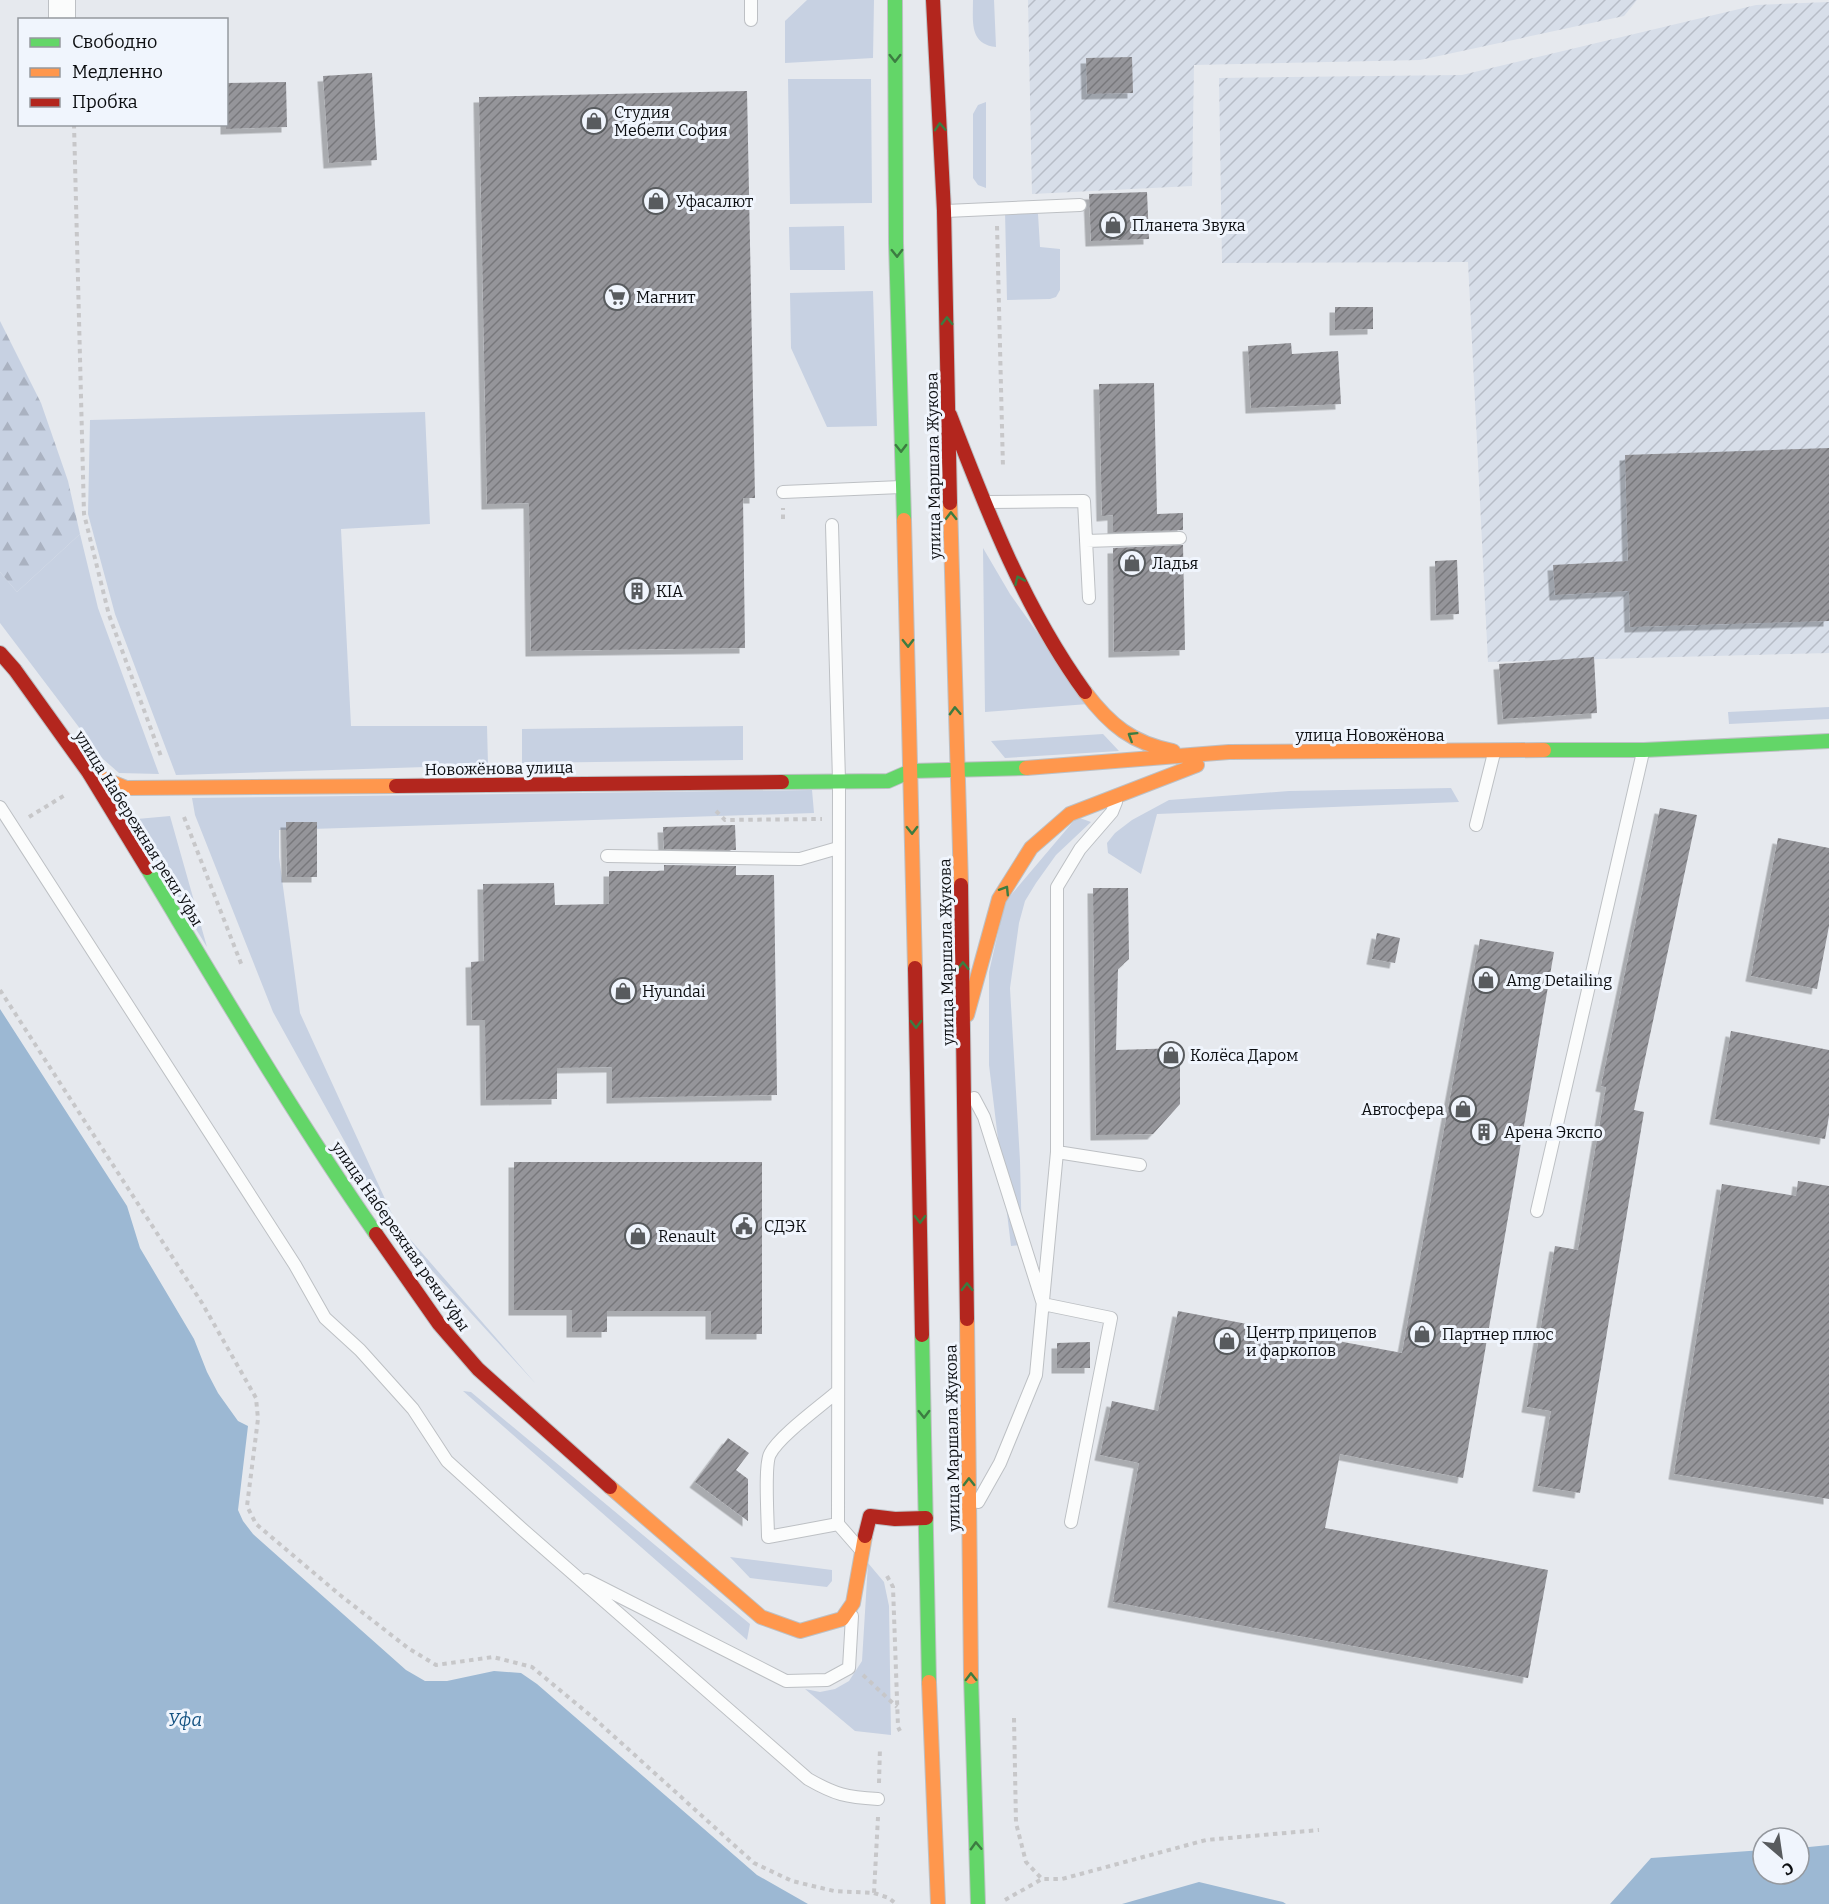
<svg xmlns="http://www.w3.org/2000/svg" width="1829" height="1904" viewBox="0 0 1829 1904" font-family="Bitter,serif">
<style>
.industrial{fill:url(#industrial-furrows)}
.green{fill:#c7d1e2}
.forest{fill:url(#forest-firs)}
.water{fill:#9cb8d3}
.building{fill:url(#building-hatch);filter:url(#shadow)}
.lines{fill:none;stroke-linecap:round;stroke-linejoin:round}
.lane-casing{stroke:#bdc0c4;stroke-width:14}
.street-casing{stroke:#bdc0c4;stroke-width:28}
.fast-casing{stroke:#bdc0c4;stroke-width:16}
.slow-casing{stroke:#bdc0c4;stroke-width:16}
.jam-casing{stroke:#bdc0c4;stroke-width:16}
.path{stroke:#c7c7c9;stroke-width:4;stroke-dasharray:4.5 4.5;stroke-linecap:butt}
.lane{stroke:#fbfcfc;stroke-width:12}
.street{stroke:#fbfcfc;stroke-width:26}
.fast{stroke:#63d668;stroke-width:14}
.slow{stroke:#ff974d;stroke-width:14}
.jam{stroke:#b3261e;stroke-width:14}
.oneway{stroke:#3c7c41}
.labels{text-anchor:middle;stroke-width:6;stroke-linejoin:round;paint-order:stroke}
.poi-label{font-size:16px;fill:#0c0e11;stroke:#f0f5fd;text-anchor:start}
.street-label{font-size:16px;fill:#0c0e11;stroke:#f0f5fd}
.water-label{font-size:18px;font-style:italic;fill:#135181;stroke:#f0f5fd}
</style>
<defs>
<pattern id="industrial-furrows" width="10" height="10" patternUnits="userSpaceOnUse" patternTransform="scale(1.5)"><rect width="10" height="10" fill="#d7dee9"/><path d="M-1 1l2-2M0 10L10 0M9 11l2-2" fill="none" stroke="#b7bdc7"/></pattern>
<pattern id="forest-firs" width="22" height="20" patternUnits="userSpaceOnUse" patternTransform="scale(1.5)"><rect width="22" height="20" fill="#c7d1e2"/><path d="M5 1l3.5 6h-7zM16 11l3.5 6h-7z" fill="#aab2c1"/></pattern>
<pattern id="building-hatch" width="6" height="6" patternUnits="userSpaceOnUse" patternTransform="scale(1.5)"><rect width="6" height="6" fill="#95959a"/><path d="M-1 1l2-2M0 6l6-6M5 7l2-2" fill="none" stroke="#78787c"/></pattern>
<filter id="shadow"><feDropShadow dx="-5.5" dy="5.5" stdDeviation="0" flood-color="#0004"/></filter>
</defs>
<rect width="100%" height="100%" fill="#e6e9ee"/>
<!-- industrial -->
<path class="industrial" d="M1028,0H1637L1624,16L1420,60L1194,65L1192,186L1032,194Z
M1829,2V653L1488,662L1468,262L1222,263L1219,78L1462,75L1756,5Z"/>
<!-- green -->
<path class="green" d="M807,0H874L873,58L785,63V21Z
M973,0H994L996,47C969,44 973,21 973,0Z
M788,79H871L872,203L790,204Z
M986,102V188L978,185L973,178V114L978,105Z
M1032,210L1038,214L1040,247L1060,249V290L1056,297L1050,299L1007,300L1005,211Z
M844,226L845,270H790L789,227Z
M873,291L877,426L827,427L791,348L790,293Z
M425,412L430,524L341,529L351,726H487L488,765L176,775L115,614L88,514L90,420Z
M80,534L98,608L159,774L119,773L103,759L0,623V572L17,592Z
M983,548L1010,594L1088,704L985,712Z
M1829,707V719L1729,724L1728,712Z
M743,726V760L522,763V729Z
M1103,734L1119,751L1005,758L991,741Z
M1451,788L1459,802L1157,814L1141,874L1108,853L1107,843L1115,833L1132,820L1169,800L1289,791Z
M812,790L814,813L279,830V857L300,1013L396,1223L536,1384L392,1227L273,1012L195,815L192,798Z
M170,816L207,947L134,828L137,819Z
M1077,817L1091,822L1056,855L1036,883L1025,901L1019,923L1010,988L1020,1161L1022,1245L1011,1246L989,1065V972L1005,902Z
M463,1391L471,1392L750,1624L747,1640Z
M730,1557L832,1570V1581L827,1587L750,1578Z
M868,1563L884,1582L889,1606L891,1735L855,1731L805,1689L820,1692L835,1689L849,1681L862,1661Z"/>
<!-- forest -->
<path class="forest" d="M0,321L41,403L68,481L80,534L17,592L0,572Z"/>
<!-- water -->
<path class="water" d="M0,1009L127,1206L140,1248L194,1339L207,1372L218,1393L238,1421L248,1426L238,1510L243,1521L253,1534L406,1670L425,1681H447L494,1671L521,1673L537,1684L757,1875L808,1904H0Z
M1829,1845V1904H1610L1651,1858L1763,1850V1874H1799V1848Z
M1199,1882L1283,1902L1286,1904H1122Z"/>
<!-- building -->
<path class="building" d="M1132,57L1133,93L1087,94L1086,58Z
M372,73L377,160L329,163L323,76Z
M286,82L287,127L226,129V83Z
M747,91L755,498H743L745,648L531,651L529,503L487,504L479,97Z
M1147,192L1149,239L1091,241L1089,194Z
M1335,307H1373V329L1335,330Z
M1291,343L1292,354L1338,351L1341,404L1251,408L1248,346Z
M1154,383L1157,514L1183,513V530L1113,532V515L1102,516L1099,384Z
M1829,448V621L1630,627L1629,591L1555,595L1553,565L1628,561L1625,455Z
M1183,545L1185,650L1114,652L1113,548Z
M1457,560L1459,614L1436,615L1435,561Z
M1594,657L1597,713L1503,719L1499,664Z
M1660,808L1697,815L1634,1110L1644,1112L1580,1493L1538,1486L1551,1411L1527,1407L1555,1246L1578,1250L1606,1087L1601,1086Z
M286,822H317V877H287Z
M735,825L736,850L664,849L663,827Z
M1778,838L1829,848V926L1817,989L1751,976Z
M664,865L736,866V875H774L777,1095L612,1098V1067L557,1068V1099L486,1100L485,1020H472L471,962L484,961L483,884L554,883L555,905L609,904V871H664Z
M1093,888H1128L1129,959L1118,969L1116,1050L1180,1048V1104L1153,1134L1096,1135Z
M1377,933L1400,938L1395,963L1372,959Z
M1480,939L1554,952L1463,1478L1340,1454L1325,1528L1548,1570L1528,1678L1113,1602L1139,1463L1100,1455L1112,1401L1158,1411L1178,1311L1402,1353Z
M1731,1031L1829,1050V1116L1825,1139L1715,1119Z
M514,1162H762V1334H711V1311H607V1332H572V1310H514Z
M1798,1181L1829,1186V1499L1674,1474L1722,1184L1796,1196Z
M1090,1342V1368H1057V1343Z
M728,1438L749,1453L736,1470L748,1479V1521L695,1482Z"/>
<g class="lines">
<defs>
<path id="lane" d="M751,0V20
M946,211L1080,205
M783,492L901,487
M987,502L1084,501L1089,598
M832,525L839,781L838,1524L859,1548
M1086,541L1180,538
M0,807L295,1265L325,1318L360,1350L413,1409L447,1461L522,1529L808,1779C836,1795 846,1797 878,1799
M1476,825L1494,753
M607,856L800,859L838,848
M974,1098L984,1117L1043,1304L1111,1318L1071,1522
M1057,1152L1140,1165
M1537,1211L1643,752
M838,1391C821,1406 779,1436 770,1454C764,1465 768,1521 768,1537L838,1524
M978,1502L1000,1463L1036,1375L1057,1152V887L1080,849L1112,812L1116,802
M587,1580L786,1681L827,1680L849,1668L852,1616"/>
<path id="street" d="M62,0V20"/>
<path id="fast" d="M895,0L896,243L904,520
M1544,750H1644L1829,741
M782,782L888,781L911,771L1026,768
M147,868C221,991 294,1116 376,1234
M922,1335L929,1682
M971,1677L978,1904"/>
<path id="slow" d="M950,503L961,885
M904,520L915,968
M1085,692C1110,725 1132,743 1173,751
M1026,768L1229,752L1544,750
M89,773L126,788L396,786
M967,1015L999,899L1031,848L1070,814L1197,765
M967,1319L971,1677
M610,1487L761,1617L800,1631L842,1619L853,1603L865,1536
M929,1682L938,1904"/>
<path id="jam" d="M933,0L944,211L950,503
M950,415C987,511 1024,608 1085,692
M0,653L15,670L89,773L147,868
M396,786L782,782
M961,885L967,1319
M915,968L922,1335
M376,1234L439,1324L478,1369L610,1487
M865,1536L870,1516L895,1519L926,1518"/>
</defs>
<!-- lane casing -->
<use href="#lane" class="lane-casing"/>
<!-- street casing -->
<use href="#street" class="street-casing"/>
<!-- fast casing -->
<use href="#fast" class="fast-casing"/>
<!-- slow casing -->
<use href="#slow" class="slow-casing"/>
<!-- jam casing -->
<use href="#jam" class="jam-casing"/>
<!-- path -->
<path class="path" d="M74,124L84,514L109,615L162,759
M997,226L1003,468
M783,519V508
M716,811L725,820L822,819
M29,817L65,795
M184,817L242,966
M0,990L202,1303L256,1398L258,1419L247,1506L256,1524L340,1595L408,1648L436,1665L493,1657L532,1667L596,1720L754,1863L792,1881L834,1891L874,1893L878,1817
M887,1576L893,1587L898,1727L900,1731
M863,1675L897,1707
M1014,1718L1016,1823L1026,1862L1042,1879H1062L1206,1840L1319,1830
M879,1783L880,1747
M874,1893L889,1898L896,1904
M1005,1900L1042,1879"/>
<!-- lane -->
<use href="#lane" class="lane"/>
<!-- street -->
<use href="#street" class="street"/>
<!-- fast -->
<use href="#fast" class="fast"/>
<!-- slow -->
<use href="#slow" class="slow"/>
<!-- jam -->
<use href="#jam" class="jam"/>
</g>
<!-- one-way arrows -->
<defs><path id="oneway-chevron" d="M-2-3.5L2.5 0L-2 3.5" fill="none" stroke-width="1.6" stroke-linecap="round" stroke-linejoin="round" transform="scale(1.5)"/></defs>
<g class="oneway">
<use href="#oneway-chevron" transform="translate(895 58) rotate(90)"/>
<use href="#oneway-chevron" transform="translate(940 127) rotate(-93)"/>
<use href="#oneway-chevron" transform="translate(897 253) rotate(89)"/>
<use href="#oneway-chevron" transform="translate(947 321) rotate(-91)"/>
<use href="#oneway-chevron" transform="translate(901 448) rotate(89)"/>
<use href="#oneway-chevron" transform="translate(951 516) rotate(-91)"/>
<use href="#oneway-chevron" transform="translate(1019 580) rotate(-114)"/>
<use href="#oneway-chevron" transform="translate(908 643) rotate(89)"/>
<use href="#oneway-chevron" transform="translate(955 711) rotate(-92)"/>
<use href="#oneway-chevron" transform="translate(1132 736) rotate(-148)"/>
<use href="#oneway-chevron" transform="translate(912 830) rotate(89)"/>
<use href="#oneway-chevron" transform="translate(1005 890) rotate(-58)"/>
<use href="#oneway-chevron" transform="translate(963 966) rotate(-91)"/>
<use href="#oneway-chevron" transform="translate(916 1024) rotate(89)"/>
<use href="#oneway-chevron" transform="translate(920 1219) rotate(89)"/>
<use href="#oneway-chevron" transform="translate(967 1287) rotate(-91)"/>
<use href="#oneway-chevron" transform="translate(924 1414) rotate(89)"/>
<use href="#oneway-chevron" transform="translate(969 1482) rotate(-91)"/>
<use href="#oneway-chevron" transform="translate(971 1677) rotate(-91)"/>
<use href="#oneway-chevron" transform="translate(976 1846) rotate(-92)"/>
</g>
<!-- icons -->
<defs>
<symbol id="shop-ring" viewBox="-11 -11 22 22"><circle r="9.5" fill="#f0f5fd" stroke="#585b5e" stroke-width="1.5"/><path d="M-5-2.5h2.3a2.7 3.5 0 0 1 5.4 0H5L5.5 6h-11ZM-1.5-2.5h3a1.5 2.3 0 0 0-3 0Z" fill="#585b5e"/></symbol>
<symbol id="supermarket-ring" viewBox="-11 -11 22 22"><circle r="9.5" fill="#f0f5fd" stroke="#585b5e" stroke-width="1.5"/><path d="M-6-5.5h2.5l.6 2H6L4.5 2H-2.5L-4.4-4H-6ZM-1.5 3.2a1.3 1.3 0 1 0 .1 0ZM3 3.2a1.3 1.3 0 1 0 .1 0Z" fill="#585b5e"/></symbol>
<symbol id="building-ring" viewBox="-11 -11 22 22"><circle r="9.5" fill="#f0f5fd" stroke="#585b5e" stroke-width="1.5"/><path d="M-4-6H4V6H1V3H-1V6H-4ZM-2.5-4.3h1.7v1.8h-1.7ZM.8-4.3h1.7v1.8H.8ZM-2.5-1h1.7V.8h-1.7ZM.8-1h1.7V.8H.8Z" fill="#585b5e"/></symbol>
<symbol id="civic-ring" viewBox="-11 -11 22 22"><circle r="9.5" fill="#f0f5fd" stroke="#585b5e" stroke-width="1.5"/><path d="M-.6-6.5H3V-4.5H.6V-3L4-1V1h2V6H-6V1h2V-1L-.6-3ZM-1.2 2.5V6h2.4V2.5Z" fill="#585b5e"/></symbol>
</defs>
<g fill-rule="evenodd">
<use href="#shop-ring" x="579" y="106" width="30" height="30"/>
<use href="#shop-ring" x="641" y="186" width="30" height="30"/>
<use href="#shop-ring" x="1098" y="210" width="30" height="30"/>
<use href="#supermarket-ring" x="602" y="282" width="30" height="30"/>
<use href="#shop-ring" x="1117" y="548" width="30" height="30"/>
<use href="#building-ring" x="622" y="576" width="30" height="30"/>
<use href="#shop-ring" x="1471" y="965" width="30" height="30"/>
<use href="#shop-ring" x="608" y="976" width="30" height="30"/>
<use href="#shop-ring" x="1156" y="1040" width="30" height="30"/>
<use href="#shop-ring" x="1448" y="1094" width="30" height="30"/>
<use href="#building-ring" x="1469" y="1117" width="30" height="30"/>
<use href="#civic-ring" x="729" y="1211" width="30" height="30"/>
<use href="#shop-ring" x="623" y="1221" width="30" height="30"/>
<use href="#shop-ring" x="1407" y="1319" width="30" height="30"/>
<use href="#shop-ring" x="1212" y="1326" width="30" height="30"/>
</g>
<g class="labels">
<!-- poi labels -->
<g class="poi-label">
<text x="614" y="118">Студия<tspan x="614" dy="18">Мебели София</tspan></text>
<text x="676" y="207">Уфасалют</text>
<text x="1132" y="231">Планета Звука</text>
<text x="636" y="303">Магнит</text>
<text x="1152" y="569">Ладья</text>
<text x="656" y="597">KIA</text>
<text x="1506" y="986">Amg Detailing</text>
<text x="642" y="997">Hyundai</text>
<text x="1190" y="1061">Колёса Даром</text>
<text x="1444" y="1115" text-anchor="end">Автосфера</text>
<text x="1504" y="1138">Арена Экспо</text>
<text x="764" y="1232">СДЭК</text>
<text x="658" y="1242">Renault</text>
<text x="1246" y="1338">Центр прицепов<tspan x="1246" dy="18">и фаркопов</tspan></text>
<text x="1442" y="1340">Партнер плюс</text>
</g>
<!-- street labels -->
<g class="street-label">
<text transform="translate(933 466) rotate(-91)" y="6">улица Маршала Жукова</text>
<text x="1370" y="741">улица Новожёнова</text>
<text transform="translate(499 768) rotate(-1)" y="6">Новожёнова улица</text>
<text transform="translate(139 828) rotate(58)" y="6">улица Набережная реки Уфы</text>
<text transform="translate(946 952) rotate(-91)" y="6">улица Маршала Жукова</text>
<text transform="translate(401 1236) rotate(55)" y="6">улица Набережная реки Уфы</text>
<text transform="translate(952 1438) rotate(-91)" y="6">улица Маршала Жукова</text>
</g>
<!-- water labels -->
<g class="water-label">
<text x="185" y="1726">Уфа</text>
</g>
</g>
<!-- legend -->
<rect x="18" y="18" width="210" height="108" fill="#f0f5fd" stroke="#95999f" stroke-width="1.5"/>
<rect x="30" y="38" width="30" height="9" fill="#63d668" stroke="#95999f" stroke-width="1.5"/>
<text x="72" y="48" font-size="18" fill="#0c0e11">Свободно</text>
<rect x="30" y="68" width="30" height="9" fill="#ff974d" stroke="#95999f" stroke-width="1.5"/>
<text x="72" y="78" font-size="18" fill="#0c0e11">Медленно</text>
<rect x="30" y="98" width="30" height="9" fill="#b3261e" stroke="#95999f" stroke-width="1.5"/>
<text x="72" y="108" font-size="18" fill="#0c0e11">Пробка</text>
<!-- north arrow -->
<g transform="translate(1781 1856) rotate(151)"><circle r="28" fill="#f0f5fd" stroke="#95999f" stroke-width="1.5"/>
<path d="M0-4.5L10 22L0 15L-10 22Z" fill="#585b5e"/>
<text y="-9" font-size="16" font-weight="bold" text-anchor="middle" fill="#0c0e11">С</text>
</g>
</svg>
